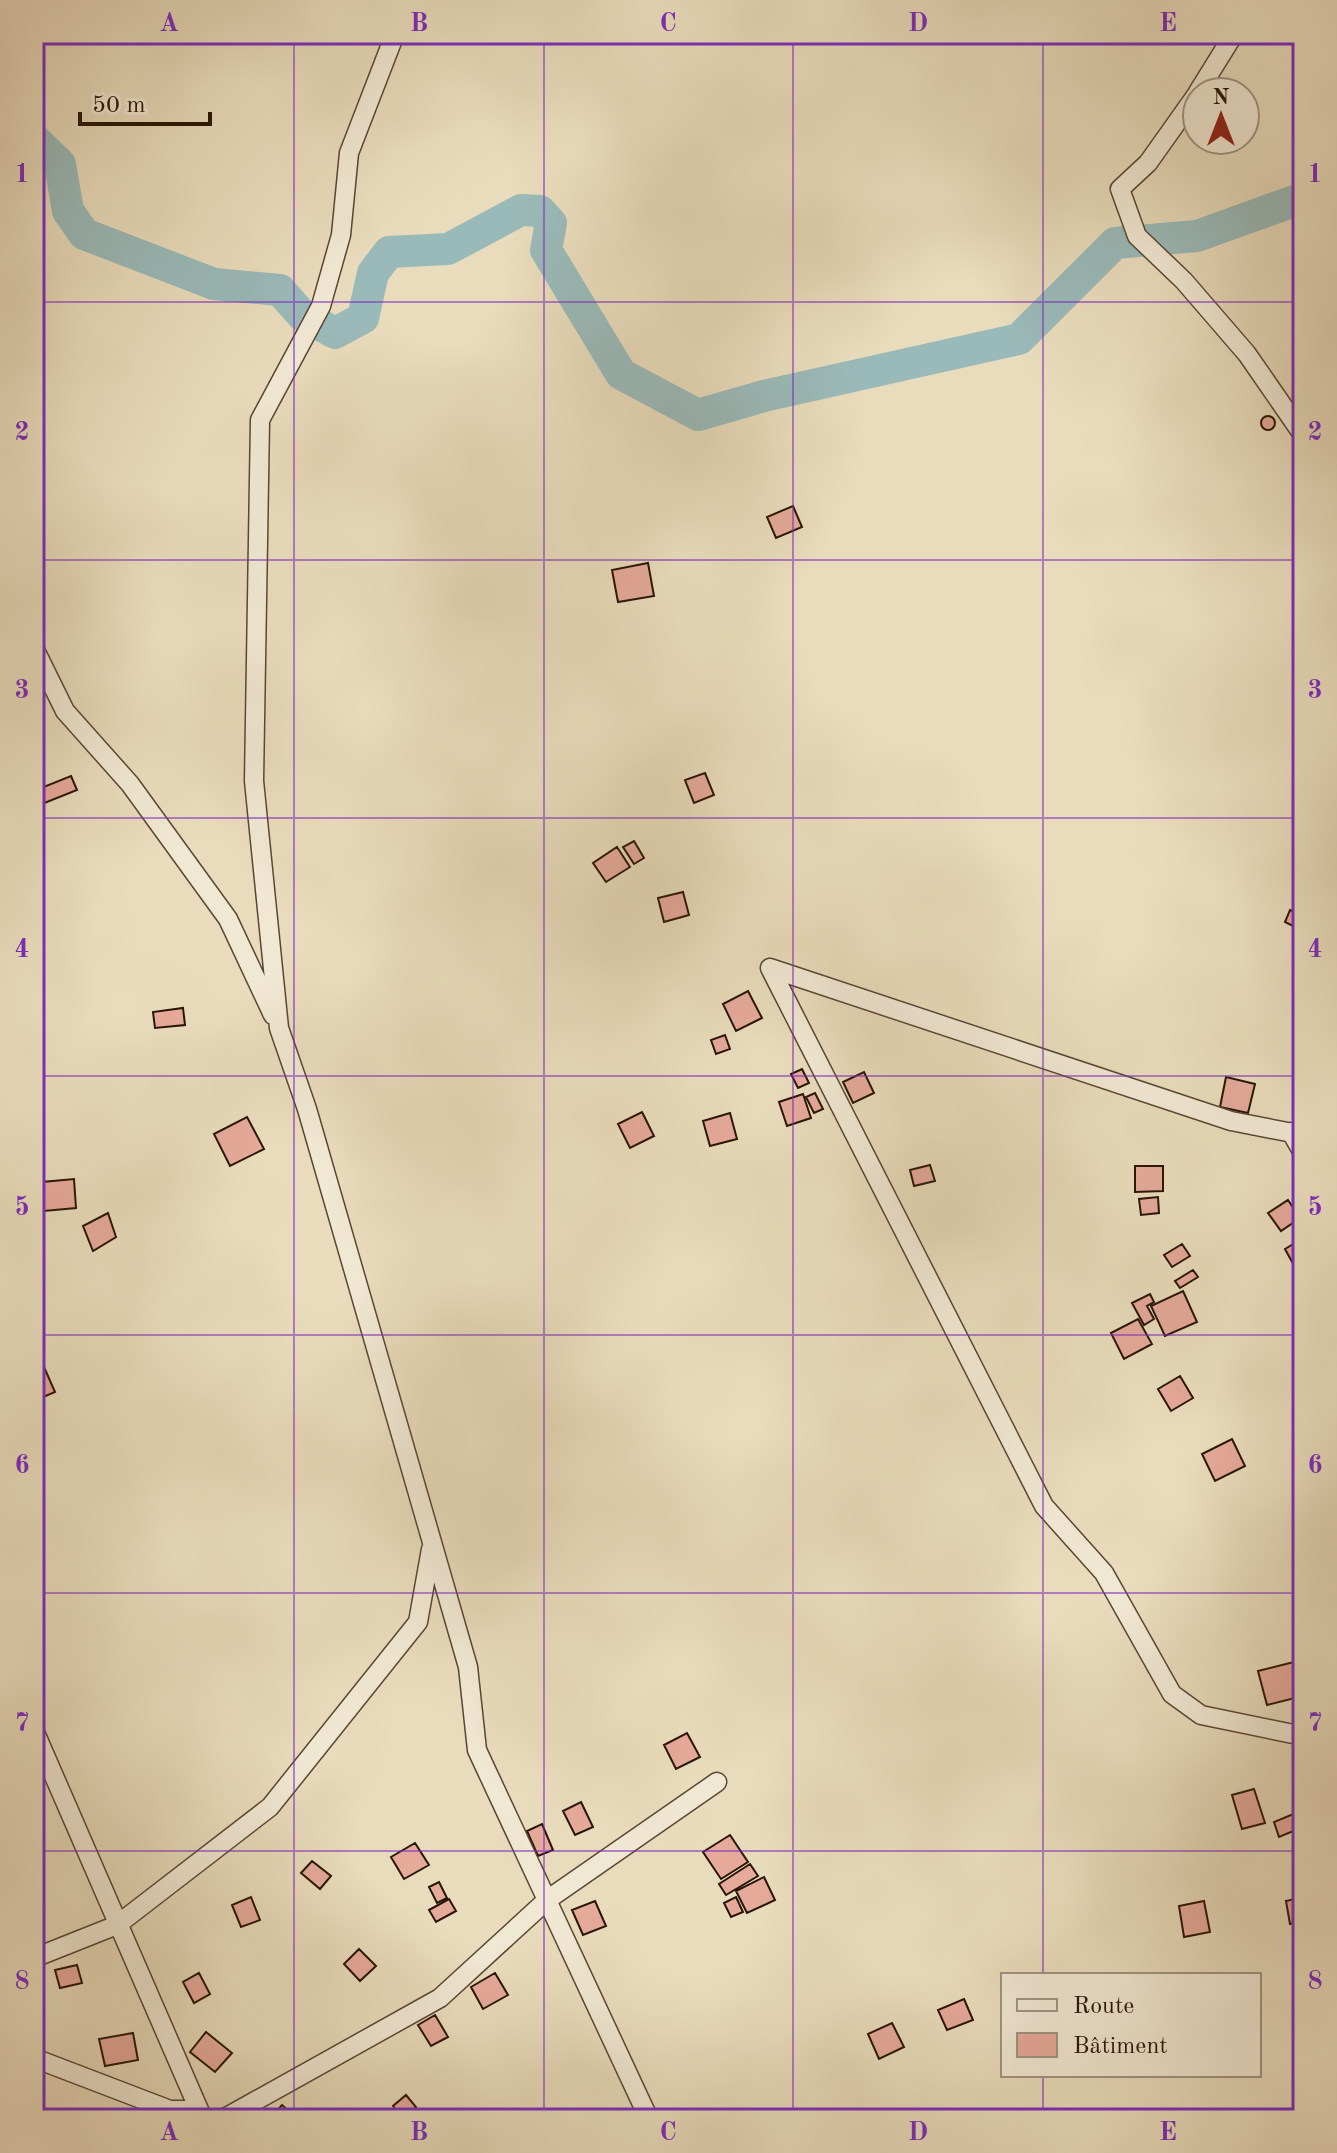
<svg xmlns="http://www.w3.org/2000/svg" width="1337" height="2153" viewBox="0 0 1337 2153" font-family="'Old Standard TT',serif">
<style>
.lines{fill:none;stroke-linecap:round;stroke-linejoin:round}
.river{stroke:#9abab9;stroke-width:32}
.building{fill:#e6aa9b;stroke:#281506;stroke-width:2}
.minor-casing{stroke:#584734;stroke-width:21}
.minor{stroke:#f1e8d3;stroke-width:18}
.grid{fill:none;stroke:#7b2cbf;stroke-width:2;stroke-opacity:0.55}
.neatline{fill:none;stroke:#7b2cbf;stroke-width:3}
.grid-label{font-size:26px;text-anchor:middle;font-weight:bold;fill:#7b2cbf}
</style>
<rect width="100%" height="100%" fill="#e9dcbc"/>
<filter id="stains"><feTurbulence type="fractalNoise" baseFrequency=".0025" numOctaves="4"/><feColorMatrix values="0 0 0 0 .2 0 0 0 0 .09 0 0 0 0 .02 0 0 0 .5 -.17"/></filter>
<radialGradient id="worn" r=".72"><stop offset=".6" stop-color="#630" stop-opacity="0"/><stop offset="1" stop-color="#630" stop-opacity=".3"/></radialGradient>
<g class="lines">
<!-- river -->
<path class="river" d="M34,139L60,164L68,211L84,234L214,284L280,290L302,315L335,333L363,318L373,273L389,252L448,249L521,210L540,211L551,223L546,250L621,374L698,415L764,396L1019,339L1115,243L1197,236L1303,198"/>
</g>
<!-- building -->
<path class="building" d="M1261 423a7 7 0 1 1 14 0a7 7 0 1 1-14 0Z
M793,506L802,527L776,538L767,517Z
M648,563L654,596L618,602L612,570Z
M705,773L714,795L694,803L685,780Z
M71,776L77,790L42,804L36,790Z
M634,841L644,858L634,864L623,847Z
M617,847L630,867L606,882L593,863Z
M683,892L689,915L664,922L658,898Z
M1290,910L1303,916V931L1285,922Z
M748,991L762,1018L736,1031L723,1004Z
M183,1008L185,1025L155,1028L153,1012Z
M725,1035L730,1049L716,1054L711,1040Z
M802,1069L809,1083L798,1088L791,1074Z
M864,1072L874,1093L853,1103L843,1082Z
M1226,1077L1255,1084L1248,1113L1220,1107Z
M815,1093L823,1109L814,1113L806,1097Z
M803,1094L811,1118L787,1126L779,1102Z
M642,1112L654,1136L630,1148L618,1124Z
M730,1113L737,1139L710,1146L703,1121Z
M247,1117L264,1149L230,1166L214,1134Z
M930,1165L935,1181L914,1186L910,1170Z
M1135,1166H1163V1191L1135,1192Z
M74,1179L76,1208L44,1211L42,1182Z
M1158,1197L1159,1213L1141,1215L1139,1199Z
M1288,1200L1300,1218L1281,1231L1268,1213Z
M108,1213L116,1237L93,1251L83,1226Z
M1303,1238V1268L1297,1271L1285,1249Z
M1182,1244L1190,1256L1172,1267L1164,1255Z
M1193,1270L1198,1277L1180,1288L1175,1281Z
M1183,1291L1197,1322L1165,1336L1151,1306Z
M1150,1294L1154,1302L1147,1306L1154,1319L1144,1325L1132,1303Z
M1138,1319L1152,1344L1124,1359L1111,1333Z
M44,1367L55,1392L34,1401V1371Z
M1180,1376L1193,1398L1171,1411L1158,1389Z
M1232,1439L1245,1466L1215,1481L1202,1454Z
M1294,1662L1303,1696L1267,1705L1258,1671Z
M687,1733L700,1757L676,1769L664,1745Z
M1254,1789L1265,1823L1242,1829L1232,1795Z
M581,1802L593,1827L575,1835L563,1811Z
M1303,1810V1827L1279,1837L1274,1822Z
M542,1824L553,1850L538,1856L527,1831Z
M730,1835L748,1862L721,1879L703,1852Z
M415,1843L429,1865L404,1879L391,1857Z
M312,1861L331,1876L320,1889L301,1873Z
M750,1864L758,1876L726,1895L719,1884Z
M764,1877L775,1900L747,1913L736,1891Z
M439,1882L447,1898L437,1903L429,1887Z
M251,1897L260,1920L241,1927L232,1905Z
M736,1897L743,1912L731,1917L724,1903Z
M1300,1898L1303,1922L1290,1924L1286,1901Z
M449,1899L456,1911L436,1922L429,1910Z
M595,1901L606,1926L583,1935L572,1910Z
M1204,1901L1210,1932L1184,1937L1179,1906Z
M359,1949L376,1966L360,1981L344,1964Z
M77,1965L82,1983L60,1988L55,1970Z
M199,1973L210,1994L194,2003L183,1982Z
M495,1973L508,1995L483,2009L471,1987Z
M964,1999L973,2020L947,2030L938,2010Z
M435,2015L448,2037L431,2046L418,2025Z
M892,2023L904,2047L879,2059L868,2034Z
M206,2032L232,2053L215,2072L190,2052Z
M133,2033L138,2060L105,2066L99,2039Z
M406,2095L416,2107L402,2118L393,2106Z
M282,2105L298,2119H270Z"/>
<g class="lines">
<defs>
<path id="minor" d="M395,34L349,153L341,235L321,306L260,420L254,781L279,1028L307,1109L468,1667L477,1750L649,2119
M1198,92L1234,34
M1197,94L1148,163L1120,189L1137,236L1184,281L1247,354L1303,435
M34,648L65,711L130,784L228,919L273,1015
M770,968L1044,1506L1104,1573L1172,1694L1201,1715L1303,1736
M770,968L1231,1121L1303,1135
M1291,1132L1303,1153
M34,1730L203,2119
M34,1958L117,1925L270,1807L418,1622L431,1549
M34,2058L170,2110H197
M223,2119L440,1998L547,1900L717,1782"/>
</defs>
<!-- minor casing -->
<use href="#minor" class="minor-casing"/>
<!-- minor -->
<use href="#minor" class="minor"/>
</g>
<!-- grid -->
<path class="grid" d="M294,34V2119M544,34V2119M793,34V2119M1043,34V1975M34,302H1303M34,560H1303M34,818H1303M34,1076H1303M34,1335H1303M34,1593H1303M34,1851H1303M1043,2075V2119"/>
<!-- margin -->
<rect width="1337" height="2153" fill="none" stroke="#e9dcbc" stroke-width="88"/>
<!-- legend -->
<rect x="1001" y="1973" width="260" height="104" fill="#f1e8d3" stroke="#a19481" stroke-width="2"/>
<rect x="1017" y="1999" width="40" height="12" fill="#f1e8d3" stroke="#a19481" stroke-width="2"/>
<text x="1073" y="2013" font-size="24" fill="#281506">Route</text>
<rect x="1017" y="2033" width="40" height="24" fill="#e6aa9b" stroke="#a19481" stroke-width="2"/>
<text x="1073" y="2053" font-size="24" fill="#281506">Bâtiment</text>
<!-- north arrow -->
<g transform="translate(1221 116)"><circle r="38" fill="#f1e8d3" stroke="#a19481" stroke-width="2"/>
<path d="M0-6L14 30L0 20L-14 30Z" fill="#8f2418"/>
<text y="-12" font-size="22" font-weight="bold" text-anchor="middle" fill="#281506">N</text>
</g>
<!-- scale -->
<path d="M80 112v12h130v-12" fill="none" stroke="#281506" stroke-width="4"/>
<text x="92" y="112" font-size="24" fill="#281506" stroke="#f1e8d3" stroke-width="6" paint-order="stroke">50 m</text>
<rect x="44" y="44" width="1249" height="2065" class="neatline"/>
<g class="grid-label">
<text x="169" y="31">A</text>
<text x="419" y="31">B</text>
<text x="668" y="31">C</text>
<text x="918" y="31">D</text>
<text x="1168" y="31">E</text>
<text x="22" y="182">1</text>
<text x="1315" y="182">1</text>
<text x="22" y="440">2</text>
<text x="1315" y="440">2</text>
<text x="22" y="698">3</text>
<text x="1315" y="698">3</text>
<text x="22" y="957">4</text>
<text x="1315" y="957">4</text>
<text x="22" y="1215">5</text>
<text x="1315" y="1215">5</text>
<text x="22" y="1473">6</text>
<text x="1315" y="1473">6</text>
<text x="22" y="1731">7</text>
<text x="1315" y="1731">7</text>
<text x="22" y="1989">8</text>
<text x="1315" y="1989">8</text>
<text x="169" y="2140">A</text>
<text x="419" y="2140">B</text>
<text x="668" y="2140">C</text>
<text x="918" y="2140">D</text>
<text x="1168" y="2140">E</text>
</g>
<rect width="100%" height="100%" filter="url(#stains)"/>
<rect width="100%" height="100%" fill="url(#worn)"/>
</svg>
